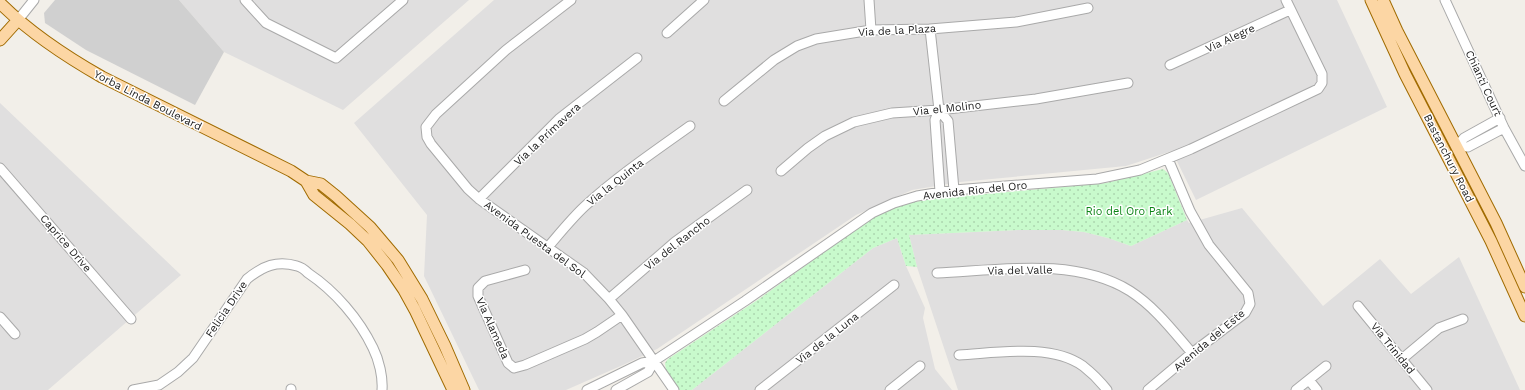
<svg xmlns="http://www.w3.org/2000/svg" width="1525" height="390" viewBox="0 0 1525 390" font-family="'Work Sans',sans-serif">
<style>
.residential{fill:#e0dfdf}
.religious{fill:#d0d0d0}
.park{fill:url(#park-dots)}
.lines{fill:none;stroke-linecap:round;stroke-linejoin:round}
.minor-casing{stroke:#a9a9a9;stroke-width:11}
.major-casing{stroke:#a06b00;stroke-width:13}
.minor{stroke:#fff;stroke-width:9}
.major{stroke:#fcd6a4;stroke-width:11}
.labels{text-anchor:middle;stroke-width:3;stroke-linejoin:round;paint-order:stroke}
.street-label{font-size:11px;fill:#222;stroke:#fff}
.park-label{font-size:11px;fill:#0c8416;stroke:#fff}
</style>
<defs>
<pattern id="park-dots" width="8" height="8" patternUnits="userSpaceOnUse"><rect width="8" height="8" fill="#c8facc"/><path d="M2 2h.1M6 6h.1" fill="none" stroke="#acd6af" stroke-width="1.8" stroke-linecap="round"/></pattern>
</defs>
<rect width="100%" height="100%" fill="#f2efe9"/>
<!-- residential -->
<path class="residential" d="M179,0H469L343,110L224,52Z
M494,0H1337L1387,107L1196,200L1172,151L1126,166L960,182L912,190L856,215L657,349L623,365L566,390H479L424,276L427,215L354,123Z
M0,103L181,275L48,390H0Z
M1242,208L1323,306L1380,259L1411,294L1459,257L1520,390H958L917,267L909,235L1018,230H1062L1084,232L1108,238L1131,246L1187,220L1189,223Z
M897,238L906,266L925,308L923,318L935,369L952,390H692L873,248Z"/>
<!-- religious -->
<path class="religious" d="M55,0H179L224,52L195,105L86,50L45,23L44,13Z"/>
<!-- park -->
<path class="park" d="M1163,169L1168,173L1187,220L1131,246L1108,238L1084,232L1062,230H1018L909,235L917,267L906,266L897,238L873,248L692,390H679L666,370L665,363L668,359L759,299L869,220L891,209L914,202L940,198L1106,183Z"/>
<g class="lines">
<defs>
<path id="minor" d="M245,0L266,23L336,58L403,0
M571,0L506,50L436,114L426,127L427,137L431,144L468,189L479,199L584,273L609,299L622,315L674,390
M869,0L871,30
M1445,0L1504,128L1525,166
M18,20L34,0
M930,29L939,110L935,120L940,192
M667,33L704,0
M1170,65L1290,10
M724,101L774,60L797,46L816,39L871,30L930,29L1016,22L1088,8
M939,110L948,121L954,190
M1457,146L1468,147L1504,128
M1457,146L1464,138L1500,118
M0,168L131,319
M781,171L808,148L825,136L854,122L892,113L939,110L1036,99L1128,83
M479,199L560,118L637,58
M548,247C560,233 572,218 585,206C618,176 655,151 690,126
M525,270L485,281L478,288V296L508,363L514,368L525,365L585,339L597,332L622,315
M937,273C1000,270 1075,257 1130,291C1155,307 1173,331 1192,353
M609,299L675,242L747,190
M1358,306L1427,390
M0,317L15,334
M959,355C996,353 1051,343 1083,366C1092,373 1100,381 1107,390
M1402,359L1439,328L1463,319
M1309,380L1317,390
M133,390L159,385L178,372L193,358L247,279C263,266 277,260 297,266C301,267 305,270 308,273C335,291 359,319 373,348C379,360 383,377 382,390
M291,390V389
M587,390L642,363L654,361L745,301L872,213L894,203L917,196L954,190L1097,179L1140,170L1191,149L1318,89L1322,83V74L1286,0
M616,390L648,372L654,361
M760,390L894,285
M890,390L920,366
M1148,390L1192,353L1245,313L1250,304L1248,293L1209,245L1190,211L1168,159
M1296,390L1326,366"/>
<path id="major" d="M1371,0L1405,74L1491,241L1525,316
M1383,0L1397,31L1496,223L1525,287
M0,3C30,33 65,56 102,77L291,171L306,181L321,184L336,196L370,227L398,260L422,299L445,346L464,390
M0,40L18,20
M306,181L314,195L350,224L368,241L387,265L404,290L415,310L453,390"/>
</defs>
<!-- minor casing -->
<use href="#minor" class="minor-casing"/>
<!-- major casing -->
<use href="#major" class="major-casing"/>
<!-- minor -->
<use href="#minor" class="minor"/>
<!-- major -->
<use href="#major" class="major"/>
</g>
<g class="labels">
<!-- street labels -->
<g class="street-label">
<text transform="translate(897 30) rotate(-3)" y="4">Via de la Plaza</text>
<text transform="translate(1230 38) rotate(-25)" y="4">Via Alegre</text>
<text transform="translate(1484 83) rotate(65)" y="4">Chianti Court</text>
<text transform="translate(148 100) rotate(27)" y="4">Yorba Linda Boulevard</text>
<text transform="translate(947 108) rotate(-6)" y="4">Via el Molino</text>
<text transform="translate(547 134) rotate(-43)" y="4">Via la Primavera</text>
<text transform="translate(1449 158) rotate(63)" y="4">Bastanchury Road</text>
<text transform="translate(615 182) rotate(-38)" y="4">Via la Quinta</text>
<text transform="translate(975 190) rotate(-6)" y="4">Avenida Rio del Oro</text>
<text transform="translate(535 239) rotate(36)" y="4">Avenida Puesta del Sol</text>
<text transform="translate(66 243) rotate(49)" y="4">Caprice Drive</text>
<text transform="translate(677 243) rotate(-38)" y="4">Via del Rancho</text>
<text transform="translate(1020 270) rotate(-1)" y="4">Via del Valle</text>
<text transform="translate(226 309) rotate(-56)" y="4">Felicia Drive</text>
<text transform="translate(493 328) rotate(66)" y="4">Via Alameda</text>
<text transform="translate(827 338) rotate(-38)" y="4">Via de la Luna</text>
<text transform="translate(1209 340) rotate(-40)" y="4">Avenida del Este</text>
<text transform="translate(1393 348) rotate(51)" y="4">Via Trinidad</text>
</g>
<!-- park labels -->
<g class="park-label">
<text x="1129" y="215">Rio del Oro Park</text>
</g>
</g>
</svg>
